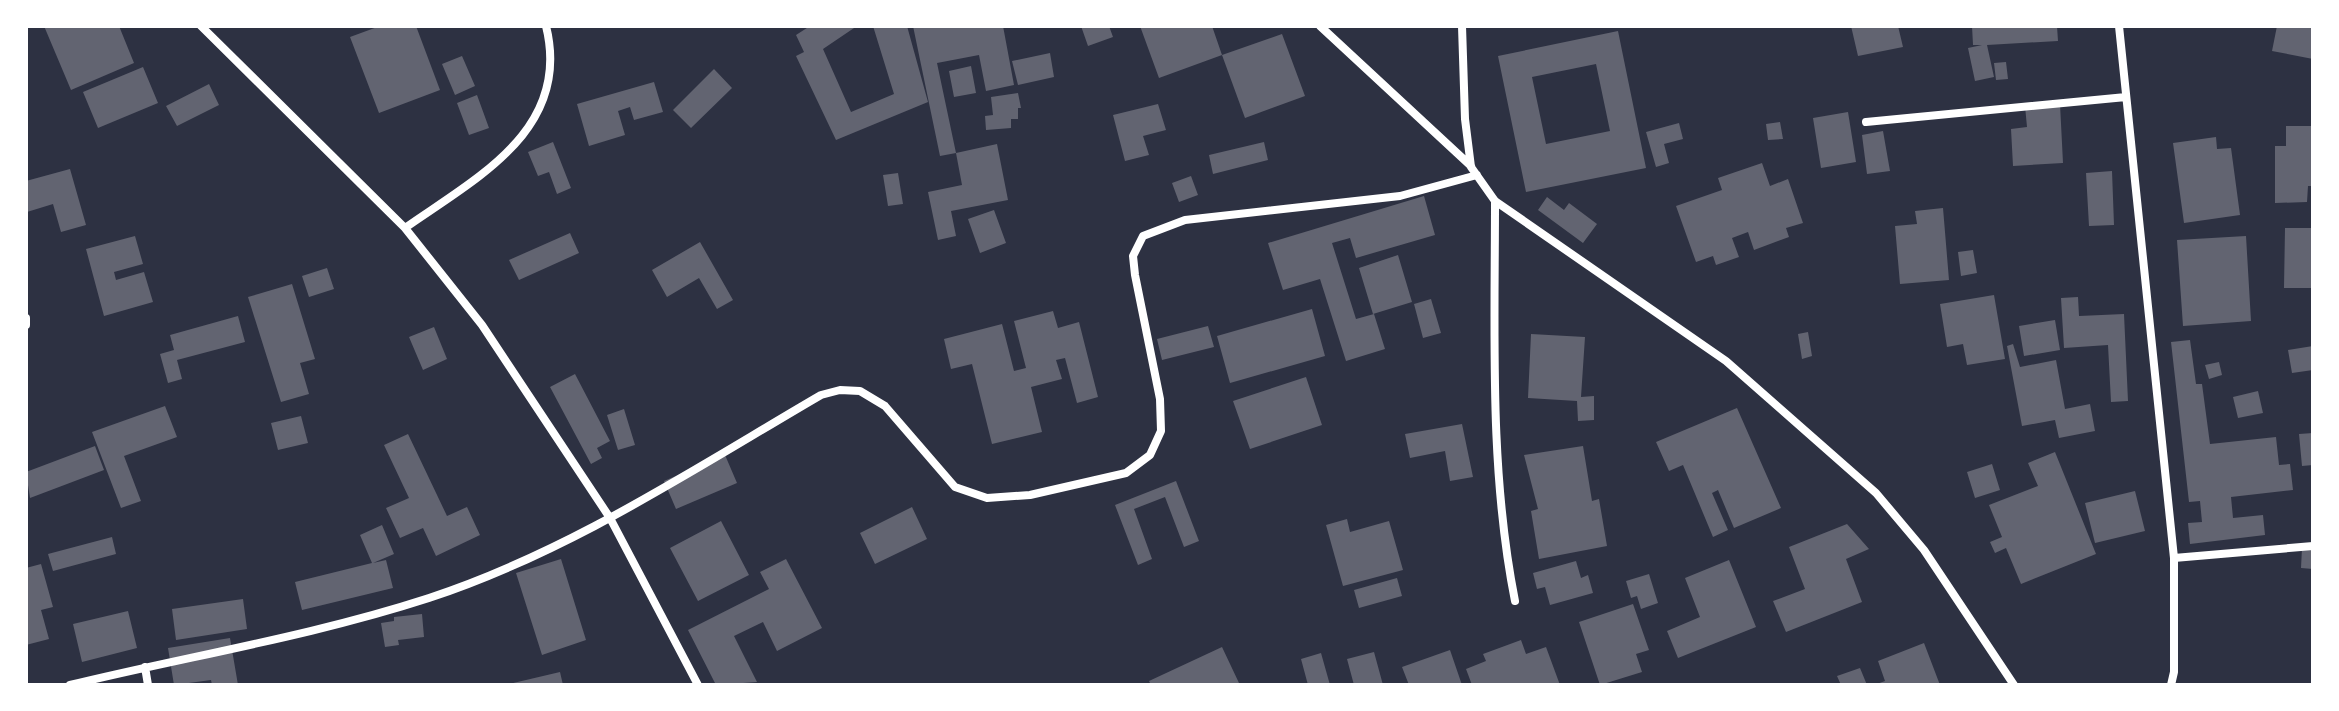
<svg xmlns="http://www.w3.org/2000/svg" width="2339" height="711" viewBox="0 0 2339 711" font-family="'Asap Condensed',sans-serif">
<style>
.building{fill:#626471;fill-rule:evenodd}
.lines{fill:none;stroke-linecap:round;stroke-linejoin:round}
.minor{stroke:#fff;stroke-width:8}
</style>
<rect width="100%" height="100%" fill="#2d3142"/>
<!-- building -->
<path class="building" d="M44,26H119L134,63L71,90Z
M380,26H416L440,90L379,113L350,37Z
M810,26H857L823,49L851,112L894,94L873,26H907L928,102L836,140L796,56L804,52L796,35Z
M913,26H1003L1014,85L986,91L979,55L937,63L956,153L940,156Z
M1081,26H1109L1113,37L1088,46Z
M1140,26H1212L1222,55L1159,78Z
M1851,26H1898L1903,47L1858,56Z
M1972,26H2057L2058,41L1987,45L1994,77L1975,81L1968,48L1982,45H1973Z
M2277,26H2313V59L2272,51Z
M1618,31L1646,168L1526,192L1498,56ZM1596,64L1610,131L1546,144L1532,77Z
M1282,34L1305,96L1245,118L1222,55Z
M1050,53L1054,77L1018,85L1012,61Z
M462,56L475,86L455,95L442,64Z
M2006,62L2008,79L1996,80L1994,63Z
M971,66L976,93L954,97L949,71Z
M143,67L158,103L98,128L83,92Z
M714,69L732,88L691,128L673,110Z
M654,82L663,112L634,120L630,107L618,111L625,135L589,146L577,104Z
M209,84L219,105L177,126L166,106Z
M1018,93L1021,108H1018V119H1011V128L986,130L985,116L993,115L991,97Z
M477,95L489,128L469,135L457,103Z
M1158,104L1166,130L1143,136L1149,155L1125,161L1113,115Z
M2060,104L2063,163L2013,166L2011,129L2027,127L2025,106Z
M1848,112L1856,162L1821,168L1813,118Z
M1780,122L1783,139L1768,140L1766,124Z
M1679,123L1683,139L1664,144L1669,163L1656,167L1646,132Z
M2286,126H2313V186H2308L2307,202L2275,203V146H2286Z
M1883,131L1890,171L1867,174L1862,135Z
M2216,137L2217,149L2231,148L2240,215L2184,223L2173,143Z
M553,142L571,188L557,194L549,172L538,176L528,152Z
M1264,142L1268,160L1213,174L1209,155Z
M997,144L1008,200L951,211L956,236L938,240L928,192L962,185L956,153Z
M1762,163L1770,186L1788,179L1803,223L1786,228L1789,237L1754,250L1748,232L1732,238L1739,257L1716,265L1713,256L1696,262L1676,206L1722,190L1718,178Z
M70,169L86,225L61,232L53,204L27,212L26,181Z
M2112,171L2114,225L2089,226L2086,173Z
M898,173L903,204L888,206L883,175Z
M1191,176L1198,195L1179,202L1172,183Z
M1424,196L1435,235L1356,258L1350,238L1332,243L1356,319L1374,314L1385,349L1346,361L1320,279L1283,290L1268,243Z
M1547,197L1564,210L1569,203L1597,224L1583,243L1538,210Z
M1943,208L1949,280L1900,284L1895,226L1917,224L1915,211Z
M994,210L1006,243L980,253L968,219Z
M2285,228H2313V288H2284Z
M570,233L579,253L519,280L509,260Z
M135,236L143,264L114,272L116,280L144,272L153,302L104,316L86,249Z
M2246,236L2251,321L2183,326L2177,240Z
M700,242L733,300L717,309L699,278L667,297L652,270Z
M1973,250L1977,273L1961,276L1958,252Z
M1398,255L1412,302L1373,314L1359,268Z
M327,268L334,289L309,297L302,276Z
M292,284L315,359L300,363L309,394L281,402L248,297Z
M1994,295L2005,359L1967,365L1963,344L1947,347L1940,304Z
M2078,297L2079,316L2124,314L2128,401L2111,402L2108,345L2064,348L2061,298Z
M1431,299L1441,333L1423,338L1414,304Z
M1312,309L1325,356L1230,383L1217,336Z
M1053,311L1058,328L1079,322L1098,397L1077,403L1065,358L1056,360L1062,379L1031,387L1042,432L992,444L972,364L951,369L944,339L1002,324L1014,371L1026,368L1014,321Z
M238,316L245,342L177,360L182,379L168,383L160,354L174,350L170,335Z
M2055,320L2060,350L2024,356L2019,326Z
M1208,326L1214,347L1162,360L1157,339Z
M434,327L447,359L423,370L409,337Z
M1808,332L1812,356L1802,359L1798,334Z
M1531,334L1585,337L1581,397L1594,396V420L1578,421L1577,401L1528,398Z
M2190,340L2196,384H2202L2210,444L2276,437L2279,465L2290,464L2293,490L2231,497L2233,518L2263,515L2265,535L2190,544L2188,523L2202,522L2200,501L2189,502L2171,342Z
M2013,344L2020,367L2056,360L2065,409L2090,404L2095,431L2059,438L2055,420L2022,426L2007,346Z
M2313,346V370L2292,373L2288,350Z
M2219,362L2222,375L2209,379L2205,365Z
M575,374L610,441L597,448L602,458L591,464L550,387Z
M1306,377L1322,425L1250,449L1233,401Z
M2258,391L2263,413L2238,418L2233,397Z
M165,406L177,437L124,456L141,501L121,508L92,432Z
M1737,408L1781,508L1734,528L1718,490L1712,493L1728,530L1713,537L1683,465L1669,471L1656,442Z
M624,409L635,445L618,450L607,415Z
M301,416L308,443L278,450L271,423Z
M1462,424L1473,477L1450,481L1445,451L1410,458L1405,434Z
M2313,433V465L2302,466L2299,434Z
M408,434L447,516L467,507L480,535L436,556L423,528L400,538L386,508L409,498L384,445Z
M95,446L104,470L30,498L26,472Z
M1583,446L1592,501L1599,499L1607,546L1539,559L1531,511L1538,509L1524,455Z
M2055,452L2096,554L2021,584L2006,548L1995,553L1990,542L2002,537L1989,505L2038,486L2028,463Z
M725,455L737,483L676,509L664,481Z
M1992,464L2000,490L1975,498L1967,472Z
M1176,481L1199,541L1184,547L1165,497L1134,509L1152,559L1138,565L1115,505Z
M2135,491L2145,531L2095,543L2085,503Z
M912,507L927,539L875,564L860,533Z
M1347,519L1350,532L1389,521L1403,570L1343,586L1326,525Z
M721,521L749,575L698,601L670,548Z
M1847,524L1869,549L1846,559L1862,602L1786,632L1773,601L1805,589L1789,547Z
M382,525L394,554L373,563L386,560L393,588L302,610L295,582L372,563L360,535Z
M112,537L116,554L53,571L48,554Z
M2302,548H2313V569L2301,568Z
M561,559L586,640L542,655L516,573Z
M786,559L822,628L777,651L763,622L734,636L757,682L716,685L688,630L769,589L760,572Z
M1729,560L1756,627L1678,658L1667,631L1700,617L1685,578Z
M1576,561L1581,578L1588,575L1593,593L1550,605L1545,587L1537,589L1533,573Z
M41,564L53,607L41,610L49,639L26,645V568Z
M1649,574L1658,603L1641,609L1637,596L1631,598L1626,581Z
M1397,578L1402,596L1359,608L1354,590Z
M243,599L247,629L176,640L172,609Z
M1633,604L1649,650L1636,654L1642,672L1600,685L1579,622Z
M128,611L137,648L82,662L73,624Z
M422,614L424,637L398,640L399,645L385,647L381,623L394,621V617Z
M230,638L238,685H212L211,680L174,685L168,648Z
M1521,640L1526,654L1546,647L1560,685H1472L1466,669L1486,661L1483,654Z
M1924,643L1940,685H1874L1885,681L1878,661Z
M1222,647L1239,683L1234,685H1151L1149,681Z
M1450,650L1462,685H1409L1402,667Z
M1374,652L1383,685H1354L1347,659Z
M1321,653L1330,685H1308L1301,659Z
M1860,668L1867,685H1841L1837,676Z
M560,672L563,685H509V684Z"/>
<g class="lines">
<!-- minor -->
<path class="minor" d="M201,26L405,228L482,325L610,518L698,685
M1320,26L1471,166
M1462,26L1465,119L1471,167L1495,201L1726,361L1876,493L1924,550L2014,685
M2119,26L2174,558V672L2171,685
M1866,122L2126,97
M1495,201C1495,334 1489,470 1515,601
M405,228C476,178 572,130 546,26
M26,318V325
M2174,558L2313,546
M145,667L148,685
M70,685C189,656 312,636 429,598C569,552 694,469 821,395L840,390L860,391L885,406L955,487L987,498L1030,495L1126,473L1150,455L1161,431L1160,399L1135,275L1133,256L1143,236L1185,220L1400,196L1477,175"/>
</g>
<!-- border -->
<rect width="2339" height="711" fill="none" stroke="#ffffff" stroke-width="56"/>
</svg>
